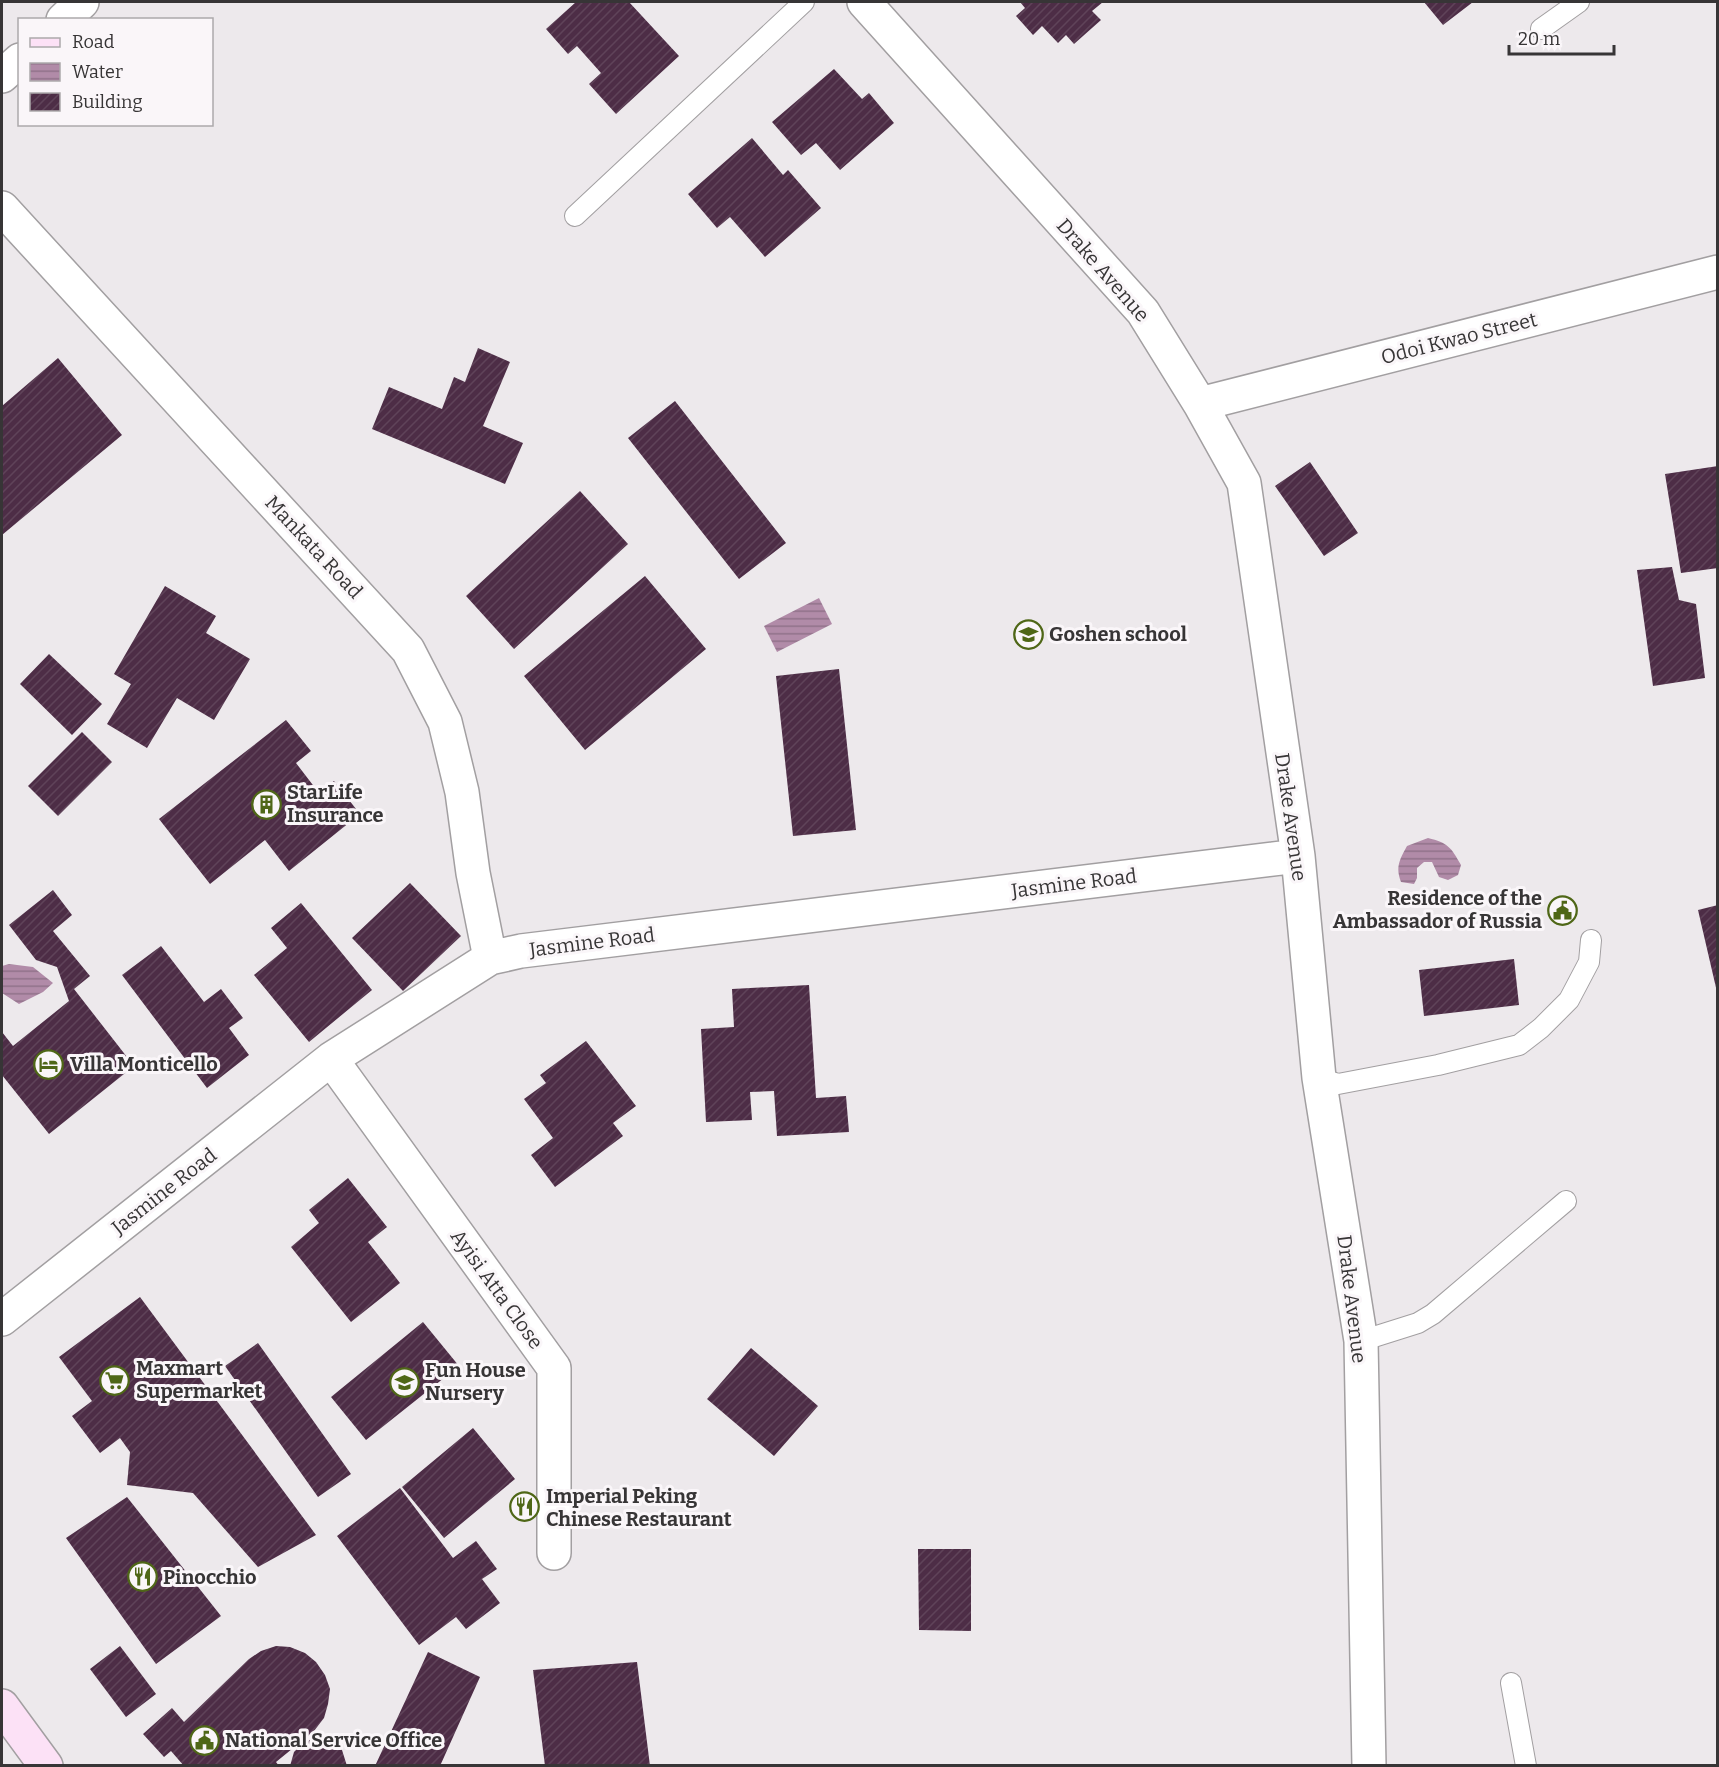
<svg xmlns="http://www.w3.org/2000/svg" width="1719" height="1767" viewBox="0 0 1719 1767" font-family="Bitter,serif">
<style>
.water{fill:url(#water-rules)}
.building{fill:url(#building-hatch)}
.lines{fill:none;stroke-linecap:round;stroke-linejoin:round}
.lane-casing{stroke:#a29fa1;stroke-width:22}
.street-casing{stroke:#a29fa1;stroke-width:36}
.secondary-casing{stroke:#a29fa1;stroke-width:36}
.lane{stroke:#fff;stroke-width:20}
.street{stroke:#fff;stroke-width:33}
.secondary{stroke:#fce1f6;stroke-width:33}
.labels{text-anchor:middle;stroke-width:6;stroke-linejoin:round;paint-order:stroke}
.street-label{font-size:20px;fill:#373536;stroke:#faf6f9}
.poi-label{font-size:20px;font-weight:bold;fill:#373536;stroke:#faf6f9;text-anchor:start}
</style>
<defs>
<pattern id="water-rules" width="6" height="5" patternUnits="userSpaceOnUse" patternTransform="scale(1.5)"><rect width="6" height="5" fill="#b18ba8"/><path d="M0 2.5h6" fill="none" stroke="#91728a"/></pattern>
<pattern id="building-hatch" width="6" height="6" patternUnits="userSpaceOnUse" patternTransform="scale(1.5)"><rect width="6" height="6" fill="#4d2d46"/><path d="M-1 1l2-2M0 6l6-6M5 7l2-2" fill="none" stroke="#5f4359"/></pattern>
</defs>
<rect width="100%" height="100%" fill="#ede9ec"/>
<!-- water -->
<path class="water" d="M819,598L832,624L777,652L764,626Z
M1428,838C1448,843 1451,847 1461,865L1458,875L1448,880L1439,877L1432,862H1424L1417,868V878L1414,884L1401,882C1395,867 1400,859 1407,846Z
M9,964L33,967L53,983L43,992L19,1004L2,993V966Z"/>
<!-- building -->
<path class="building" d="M576,2H629L679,56L616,114L589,84L601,73L577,46L568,54L546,29Z
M1020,2H1103L1092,11L1101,20L1074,44L1066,35L1058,43L1042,26L1033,35L1016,16L1025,8Z
M1424,2H1473L1443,25Z
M834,69L862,99L869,93L894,123L840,170L816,143L801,155L772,122Z
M752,138L783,175L788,170L821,208L765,257L730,217L717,228L688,194Z
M478,348L510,362L483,426L523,443L505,484L372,429L389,387L442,409L454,377L465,382Z
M58,358L122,435L2,535V406Z
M675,401L786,543L739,579L628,438Z
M1310,462L1358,533L1324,556L1275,486Z
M1718,466V568L1681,573L1665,474Z
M580,491L628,544L514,649L466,596Z
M1672,567L1679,600L1696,604L1705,678L1653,686L1637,570Z
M645,576L706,649L585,750L524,676Z
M165,586L216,616L206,633L250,659L214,720L177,698L147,748L107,724L131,684L114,674Z
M49,654L102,704L72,735L20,684Z
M839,669L856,830L793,836L776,676Z
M286,720L311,751L296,763L319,793L334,781L360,814L289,871L265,840L210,884L159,819Z
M82,732L112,762L58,816L28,786Z
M410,883L461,936L403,991L352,938Z
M53,890L72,915L53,931L90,976L74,989L134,1066L49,1134L2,1075V1032L13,1046L69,1001L57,967L36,960L9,925Z
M301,903L372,990L309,1042L254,975L287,948L271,928Z
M1718,905V991L1717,992L1698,910Z
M161,946L204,1002L221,989L243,1018L229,1028L249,1055L207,1088L122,975Z
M1514,959L1519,1005L1424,1016L1419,970Z
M809,985L816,1098L846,1096L849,1132L777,1136L774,1091L750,1092L752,1120L706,1122L701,1029L734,1027L732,989Z
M586,1041L636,1106L613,1123L623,1136L555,1187L531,1155L553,1138L524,1099L546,1083L540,1075Z
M348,1178L387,1227L368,1242L400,1283L351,1322L291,1247L319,1223L309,1210Z
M140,1297L316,1535L258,1567L193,1493L127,1485L130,1452L120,1438L100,1453L72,1416L92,1401L59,1357Z
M423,1322L459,1366L366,1440L331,1397Z
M258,1343L351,1474L318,1497L225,1366Z
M751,1348L818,1406L774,1456L707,1399Z
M473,1428L515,1479L444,1538L402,1487Z
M400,1488L453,1558L476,1541L497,1569L482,1579L500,1603L466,1629L456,1617L419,1645L337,1536Z
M127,1497L221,1616L156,1664L66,1538Z
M918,1549H971V1631L919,1630Z
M120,1646L156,1694L126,1717L90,1669Z
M276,1646L290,1647L305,1653L316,1662L325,1675L330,1689L328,1704L324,1718L314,1731L276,1762L279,1766H184L171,1751L164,1757L143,1734L172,1708L184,1722L249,1659L261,1651Z
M428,1652L480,1677L440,1766H375Z
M637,1662L650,1766H545L533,1670Z
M312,1739H324L334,1743L342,1750L347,1766H290L294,1752L302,1744Z"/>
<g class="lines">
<defs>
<path id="lane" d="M1541,29L1579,2
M575,216L804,2
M1319,1078L1338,1084L1438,1065L1519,1045L1541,1028L1569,1000L1589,962L1591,940
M1361,1341L1418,1323L1433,1314L1566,1201
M1511,1683L1526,1766"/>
<path id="street" d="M864,2L1143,312L1200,404L1244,483L1298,856L1319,1078L1361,1341L1369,1766
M63,20L82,2
M2,76L20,60
M2,208L408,650L445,722L462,792L473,873L490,958
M1200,404L1718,272
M331,1059L554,1368V1553
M2,1319L331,1059L490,958L521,951L1298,856"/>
<path id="secondary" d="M2,1706L46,1766"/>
</defs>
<!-- lane casing -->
<use href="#lane" class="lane-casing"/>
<!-- street casing -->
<use href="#street" class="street-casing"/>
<!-- secondary casing -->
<use href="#secondary" class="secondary-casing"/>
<!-- lane -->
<use href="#lane" class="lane"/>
<!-- street -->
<use href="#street" class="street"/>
<!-- secondary -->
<use href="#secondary" class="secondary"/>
</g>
<!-- icons -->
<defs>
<symbol id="school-ring" viewBox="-11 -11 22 22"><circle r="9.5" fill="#faf6f9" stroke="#4f6717" stroke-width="1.5"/><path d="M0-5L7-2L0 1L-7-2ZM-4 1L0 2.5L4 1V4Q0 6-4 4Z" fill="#4f6717"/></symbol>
<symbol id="building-ring" viewBox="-11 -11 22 22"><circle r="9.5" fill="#faf6f9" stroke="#4f6717" stroke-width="1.5"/><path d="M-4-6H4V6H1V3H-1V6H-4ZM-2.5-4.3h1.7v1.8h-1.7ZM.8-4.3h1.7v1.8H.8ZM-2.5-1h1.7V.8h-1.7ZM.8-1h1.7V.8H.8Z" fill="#4f6717"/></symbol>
<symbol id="civic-ring" viewBox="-11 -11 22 22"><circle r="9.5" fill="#faf6f9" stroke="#4f6717" stroke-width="1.5"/><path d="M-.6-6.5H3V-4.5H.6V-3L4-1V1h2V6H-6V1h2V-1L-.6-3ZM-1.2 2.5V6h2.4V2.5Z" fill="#4f6717"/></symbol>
<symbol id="hotel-ring" viewBox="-11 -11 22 22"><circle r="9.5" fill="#faf6f9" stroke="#4f6717" stroke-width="1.5"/><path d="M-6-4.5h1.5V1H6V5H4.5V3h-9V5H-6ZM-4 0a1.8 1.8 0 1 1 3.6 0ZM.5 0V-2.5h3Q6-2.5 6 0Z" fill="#4f6717"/></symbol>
<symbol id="supermarket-ring" viewBox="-11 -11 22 22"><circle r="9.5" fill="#faf6f9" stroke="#4f6717" stroke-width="1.5"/><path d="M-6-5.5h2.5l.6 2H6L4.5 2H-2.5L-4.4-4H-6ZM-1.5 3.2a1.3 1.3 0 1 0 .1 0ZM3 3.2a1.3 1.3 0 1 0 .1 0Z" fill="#4f6717"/></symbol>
<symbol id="restaurant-ring" viewBox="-11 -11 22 22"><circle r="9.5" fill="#faf6f9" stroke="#4f6717" stroke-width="1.5"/><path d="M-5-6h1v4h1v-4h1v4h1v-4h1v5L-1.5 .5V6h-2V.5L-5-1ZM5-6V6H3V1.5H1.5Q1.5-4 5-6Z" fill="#4f6717"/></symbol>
</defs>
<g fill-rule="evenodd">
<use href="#school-ring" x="1012" y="618" width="33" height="33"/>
<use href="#building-ring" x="250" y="788" width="33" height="33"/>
<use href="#civic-ring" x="1546" y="894" width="33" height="33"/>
<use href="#hotel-ring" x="32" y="1048" width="33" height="33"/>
<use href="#supermarket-ring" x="98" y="1364" width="33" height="33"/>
<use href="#school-ring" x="388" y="1366" width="33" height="33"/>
<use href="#restaurant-ring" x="508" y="1490" width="33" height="33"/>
<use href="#restaurant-ring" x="126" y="1560" width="33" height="33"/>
<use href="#civic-ring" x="188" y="1724" width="33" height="33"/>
</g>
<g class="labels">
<!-- street labels -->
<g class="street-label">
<text transform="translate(1103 270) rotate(49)" y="7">Drake Avenue</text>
<text transform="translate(1459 338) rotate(-14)" y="7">Odoi Kwao Street</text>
<text transform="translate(314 547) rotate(47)" y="7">Mankata Road</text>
<text transform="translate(1291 817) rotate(82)" y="7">Drake Avenue</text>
<text transform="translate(1074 883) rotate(-7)" y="7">Jasmine Road</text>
<text transform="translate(592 942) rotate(-7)" y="7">Jasmine Road</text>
<text transform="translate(164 1191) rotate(-38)" y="7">Jasmine Road</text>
<text transform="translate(497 1289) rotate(54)" y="7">Ayisi Atta Close</text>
<text transform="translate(1352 1299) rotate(83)" y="7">Drake Avenue</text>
</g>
<!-- poi labels -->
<g class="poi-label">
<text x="1049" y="641">Goshen school</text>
<text x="287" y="799">StarLife<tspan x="287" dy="23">Insurance</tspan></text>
<text x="1542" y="905" text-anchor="end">Residence of the<tspan x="1542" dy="23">Ambassador of Russia</tspan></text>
<text x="70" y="1071">Villa Monticello</text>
<text x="136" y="1375">Maxmart<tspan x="136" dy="23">Supermarket</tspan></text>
<text x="425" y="1377">Fun House<tspan x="425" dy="23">Nursery</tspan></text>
<text x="546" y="1503">Imperial Peking<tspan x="546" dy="23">Chinese Restaurant</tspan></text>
<text x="163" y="1584">Pinocchio</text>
<text x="225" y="1747">National Service Office</text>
</g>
</g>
<!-- border -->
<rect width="1719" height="1767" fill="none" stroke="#373536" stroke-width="6"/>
<!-- legend -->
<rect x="18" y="18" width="195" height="108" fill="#faf6f9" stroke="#aca9ab" stroke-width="1.5"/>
<rect x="30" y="38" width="30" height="9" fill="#fce1f6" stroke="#aca9ab" stroke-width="1.5"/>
<text x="72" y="48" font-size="18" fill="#373536">Road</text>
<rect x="30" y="63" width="30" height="18" fill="url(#water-rules)" stroke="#aca9ab" stroke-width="1.5"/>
<text x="72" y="78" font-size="18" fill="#373536">Water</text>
<rect x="30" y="93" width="30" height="18" fill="url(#building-hatch)" stroke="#aca9ab" stroke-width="1.5"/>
<text x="72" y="108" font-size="18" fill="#373536">Building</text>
<!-- scale -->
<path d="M1509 45v9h105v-9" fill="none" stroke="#373536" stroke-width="3"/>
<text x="1518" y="45" font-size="18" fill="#373536" stroke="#faf6f9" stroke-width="4.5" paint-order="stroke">20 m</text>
</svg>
